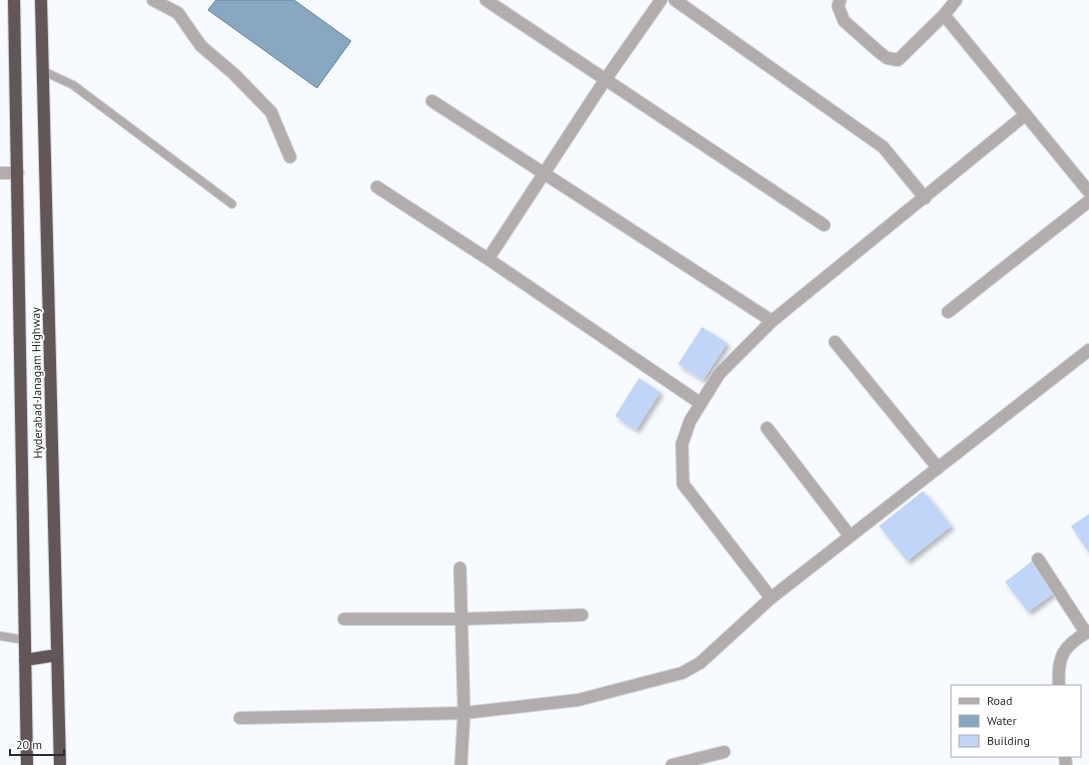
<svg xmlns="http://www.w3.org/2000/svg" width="1089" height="765" viewBox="0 0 1089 765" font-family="'PT Sans',sans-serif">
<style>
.water{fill:#86a8c1;stroke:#6a8396}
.building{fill:#c0d6f8;filter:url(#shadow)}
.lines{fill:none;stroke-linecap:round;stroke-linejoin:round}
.lane-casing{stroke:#d2d5d9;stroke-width:10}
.street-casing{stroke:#d2d5d9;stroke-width:14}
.highway-casing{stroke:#d2d5d9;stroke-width:14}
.lane{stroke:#b2acad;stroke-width:8}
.street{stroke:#b2acad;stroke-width:12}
.highway{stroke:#625658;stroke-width:12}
.labels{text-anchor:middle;stroke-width:3.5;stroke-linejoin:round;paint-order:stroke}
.street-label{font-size:12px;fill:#292c30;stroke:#fff}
</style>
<defs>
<filter id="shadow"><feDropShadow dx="3.5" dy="3.5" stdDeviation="2" flood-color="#0004"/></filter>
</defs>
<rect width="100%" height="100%" fill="#f7fafe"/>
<!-- water -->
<path class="water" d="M216,0H294L351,41L317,88L208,10Z"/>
<!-- building -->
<path class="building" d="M702,327L727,343L703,380L678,364Z
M639,378L660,392L636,430L615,416Z
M923,491L951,526L907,561L879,526Z
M1089,514V553L1071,526Z
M1032,561L1055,592L1028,612L1005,582Z"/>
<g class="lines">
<defs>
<path id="lane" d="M43,71L73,85L232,204
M0,636L25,640"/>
<path id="street" d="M153,0L178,13L201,46L234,74L271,112L290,157
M486,0L824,225
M675,0L883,147L925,198
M840,0L838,6L844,21L879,52L887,58L898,60L944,15L956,0
M944,15L1089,192
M432,101L772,321L1025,115
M0,173H18
M377,187L488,259L700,403
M488,259L605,80L661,0
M948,312L1089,201
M835,342L938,468
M767,428L850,536
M1038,559L1086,633
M460,568L464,713L461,765
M771,598L683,484L682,444L690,421L719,374L772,321
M344,619H461L582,615
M1059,686C1057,656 1063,646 1089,631
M240,718L464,713L578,700L682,673L700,663L771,598L1089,350
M1065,756L1066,765
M672,765L724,752"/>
<path id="highway" d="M14,0L27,765
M41,0L60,765
M25,660L57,655"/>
</defs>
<!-- lane casing -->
<use href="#lane" class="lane-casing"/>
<!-- street casing -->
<use href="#street" class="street-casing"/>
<!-- highway casing -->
<use href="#highway" class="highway-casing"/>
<!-- lane -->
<use href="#lane" class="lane"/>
<!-- street -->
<use href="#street" class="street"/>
<!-- highway -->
<use href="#highway" class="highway"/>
</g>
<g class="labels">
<!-- street labels -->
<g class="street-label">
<text transform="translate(37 383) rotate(-91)" y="4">Hyderabad-Janagam Highway</text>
</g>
</g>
<!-- legend -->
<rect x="951" y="685" width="130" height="72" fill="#ffffff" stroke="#a9abac"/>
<rect x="959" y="698" width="20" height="6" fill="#b2acad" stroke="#a9abac"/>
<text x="987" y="705" font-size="12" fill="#292c30">Road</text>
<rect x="959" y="715" width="20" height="12" fill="#86a8c1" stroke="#a9abac"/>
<text x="987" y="725" font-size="12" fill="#292c30">Water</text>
<rect x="959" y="735" width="20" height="12" fill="#c0d6f8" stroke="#a9abac"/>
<text x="987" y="745" font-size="12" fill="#292c30">Building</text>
<!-- scale -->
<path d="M10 749v6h54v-6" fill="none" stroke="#292c30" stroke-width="2"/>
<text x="16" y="749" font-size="12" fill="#292c30" stroke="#ffffff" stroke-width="3" paint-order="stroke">20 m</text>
</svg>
